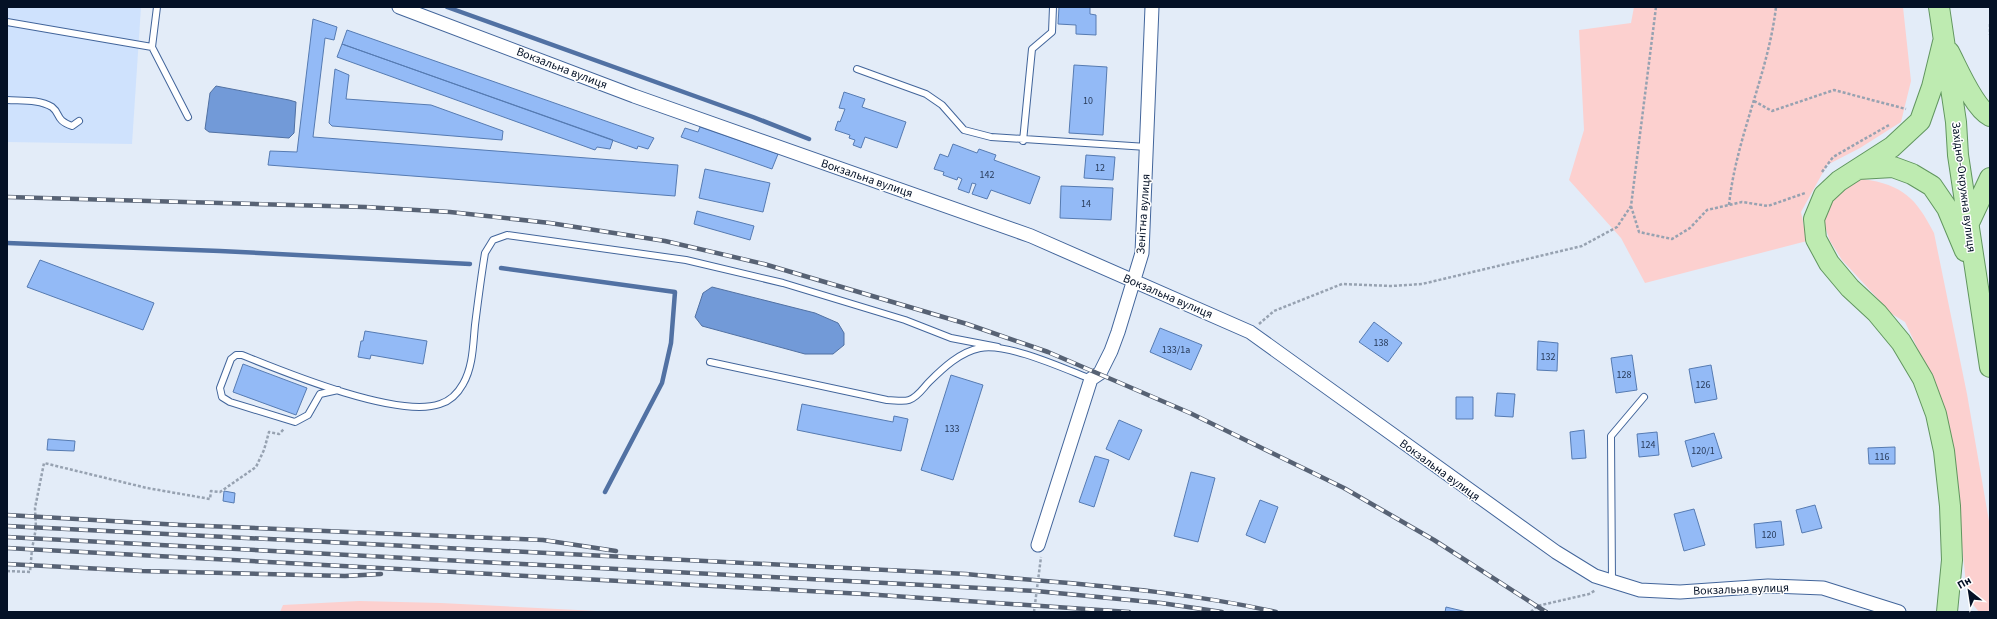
<svg xmlns="http://www.w3.org/2000/svg" width="1997" height="619" viewBox="0 0 1997 619" font-family="'Source Sans 3',sans-serif">
<style>
.built{fill:#cfe2fd}
.green{fill:#fcd0cf}
.water{fill:#729ad8;stroke:#5171a3}
.lines{fill:none;stroke-linecap:round;stroke-linejoin:round}
.stream{stroke:#5171a3;stroke-width:4.5}
.building{fill:#93baf6;stroke:#567bb2}
.service-casing{stroke:#42659b;stroke-width:8}
.minor-casing{stroke:#42659b;stroke-width:15}
.primary-casing{stroke:#61965f;stroke-width:22}
.path{stroke:#97a2b1;stroke-width:2.5;stroke-dasharray:3 2;stroke-linecap:butt}
.service{stroke:#fff;stroke-width:6}
.minor{stroke:#fff;stroke-width:13}
.primary{stroke:#beebb1;stroke-width:20}
.rail-casing{stroke:#576274;stroke-width:4.5}
.rail{stroke:#fff;stroke-width:3;stroke-dasharray:9;stroke-linecap:butt}
.labels{text-anchor:middle;stroke-width:3;stroke-linejoin:round;paint-order:stroke}
.number-label{font-size:10px;fill:#283b5a}
.street-label{font-size:12px;fill:#041126;stroke:#fff}
</style>
<rect width="100%" height="100%" fill="#e3ecf8"/>
<!-- built -->
<path class="built" d="M7,7H141L132,144L7,142Z"/>
<!-- green -->
<path class="green" d="M1634,7H1903L1911,81L1901,122L1860,148L1827,165L1801,212L1807,241L1645,283L1621,238L1569,180L1584,130L1579,30L1631,23Z
M1863,179C1903,185 1916,198 1934,233L1967,394L1990,527V612H1979L1971,602L1966,583L1955,480L1922,358L1905,322L1892,314L1842,260L1830,241L1824,224L1826,210L1832,196L1849,183Z
M359,601L441,603L617,612H280L283,605Z"/>
<!-- water -->
<path class="water" d="M216,86L289,100L296,102L294,133L289,138L209,132L205,129L210,93Z
M712,287L815,313L838,323L844,333V345L833,354H805L702,326L695,317L703,293Z"/>
<g class="lines">
<!-- stream -->
<path class="stream" d="M447,7L753,117L809,139
M7,243L220,251L470,264
M501,268L675,292L671,343L662,383L605,492"/>
</g>
<!-- building -->
<path class="building" d="M1059,7H1090V14L1096,15V35L1076,34V25L1058,24Z
M313,19L337,27L334,40L325,38L313,137L678,165L675,196L268,165L270,151L297,152Z
M347,30L654,138L648,149L638,146L637,149L342,44Z
M342,44L613,140L610,149L597,147L595,150L337,57Z
M1074,65L1107,67L1103,135L1069,133Z
M335,69L349,75L346,99L431,105L503,131L502,140L332,126L329,123Z
M844,92L865,99L862,107L906,122L897,148L865,137L861,148L853,145L855,140L849,138L850,135L835,130L838,121L840,122L845,109L839,108Z
M700,127L778,154L772,169L681,137L685,128L698,132Z
M953,144L977,153L979,149L996,155L994,160L1040,177L1030,204L991,190L987,199L972,194L976,184L972,183L969,193L958,189L962,179L958,177L957,180L943,175L944,172L934,169L940,154L948,157Z
M1086,155L1115,157L1113,180L1084,178Z
M705,169L770,183L763,212L699,198Z
M1061,186L1113,188L1111,220L1060,218Z
M697,211L754,226L750,240L694,224Z
M40,260L154,303L143,330L27,287Z
M1374,322L1402,343L1388,362L1359,342Z
M1160,328L1202,345L1191,370L1150,352Z
M365,331L427,341L423,364L371,355L370,359L358,357L361,341H363Z
M1538,341L1558,343L1557,371L1537,370Z
M1632,355L1637,390L1616,393L1611,358Z
M243,364L307,388L296,415L233,392Z
M1711,365L1717,399L1695,403L1689,369Z
M951,375L983,385L953,480L921,470Z
M1497,393L1515,394L1513,417L1495,416Z
M1456,397H1473V419H1456Z
M802,404L893,422L894,416L908,419L901,451L797,430Z
M1119,420L1142,430L1129,460L1106,449Z
M1584,430L1586,458L1572,459L1570,432Z
M1657,432L1659,455L1639,457L1637,434Z
M1714,433L1722,458L1692,467L1685,441Z
M48,439L75,441L74,451L47,450Z
M1895,447V464H1869L1868,448Z
M1095,456L1109,460L1094,507L1079,502Z
M1191,472L1215,478L1198,542L1174,536Z
M224,491L235,493L234,503L223,501Z
M1260,500L1278,507L1265,543L1246,535Z
M1815,505L1822,528L1802,533L1796,510Z
M1694,509L1705,545L1684,551L1674,514Z
M1781,521L1784,545L1756,548L1754,524Z
M1446,607L1467,612H1445Z"/>
<g class="lines">
<defs>
<path id="service" d="M157,7L152,47L188,117
M7,22L152,47
M857,69L926,94L942,105L964,130L991,137L1147,147
M7,100C21,101 39,99 52,107C61,114 55,120 72,126L79,121
M1023,141L1032,49L1052,32L1053,7
M710,362L887,400C894,400 903,402 909,400C918,397 923,388 929,382C943,368 960,352 980,348C1006,342 1065,369 1091,379
M338,390L320,394L308,415L295,422L230,402L222,397L220,388L231,359L236,355H242C284,372 398,419 440,404C450,401 458,393 463,384C473,367 473,345 475,325C478,301 481,277 485,253L493,240L507,235L686,260L783,283L905,320L951,338L998,347
M1612,582L1611,436L1644,397"/>
<path id="minor" d="M399,7L634,96L1031,236L1250,332L1556,552L1595,576L1640,590L1680,592L1768,586L1823,588L1899,612
M1038,545L1091,379L1100,373L1111,351L1118,332L1142,253L1152,7"/>
<path id="primary" d="M1939,7L1956,122L1958,155L1990,367
M1943,42L1932,87L1920,121L1892,147L1839,181L1824,195L1814,219L1816,239L1829,263L1850,288L1877,313L1901,342L1923,379L1936,414L1944,451L1950,506L1952,560L1947,612
M1949,52C1958,69 1974,108 1990,116
M1858,169L1893,167L1912,174L1932,186L1947,208L1965,251
M1968,225L1990,178"/>
</defs>
<!-- service casing -->
<use href="#service" class="service-casing"/>
<!-- minor casing -->
<use href="#minor" class="minor-casing"/>
<!-- primary casing -->
<use href="#primary" class="primary-casing"/>
<!-- path -->
<path class="path" d="M1990,24V35
M1754,101L1772,111L1834,90L1906,109
M1822,172L1833,157L1889,125
M1729,205C1736,137 1768,75 1776,7
M1631,206L1639,232L1672,239L1690,228L1707,210L1742,202L1768,206L1805,193
M1259,324L1274,311L1342,284L1392,286L1422,284L1582,246L1617,227L1631,206L1656,7
M7,571L30,572L32,549L36,528L35,508L44,463L147,488L210,499L211,491L220,492L256,467L264,450L269,432L279,434L284,429
M1034,612L1041,557
M1531,612L1537,606L1589,594L1596,590"/>
<!-- service -->
<use href="#service" class="service"/>
<!-- minor -->
<use href="#minor" class="minor"/>
<!-- primary -->
<use href="#primary" class="primary"/>
<defs>
<path id="rail" d="M7,197L365,207L450,212L550,223L665,241L764,264L967,324L1048,352L1190,413L1344,488L1434,540L1546,612
M7,515L181,525L543,540L616,551
M7,526L966,574C1070,584 1175,589 1276,612
M7,537L1036,591L1161,603L1222,612
M7,548L864,594L1129,612
M7,564L142,571L345,576L381,574"/>
</defs>
<!-- rail casing -->
<use href="#rail" class="rail-casing"/>
<!-- rail -->
<use href="#rail" class="rail"/>
</g>
<g class="labels">
<!-- number labels -->
<g class="number-label">
<text x="1088" y="104">10</text>
<text x="1100" y="171">12</text>
<text x="987" y="178">142</text>
<text x="1086" y="207">14</text>
<text x="1381" y="346">138</text>
<text x="1176" y="353">133/1а</text>
<text x="1548" y="360">132</text>
<text x="1624" y="378">128</text>
<text x="1703" y="388">126</text>
<text x="952" y="432">133</text>
<text x="1648" y="448">124</text>
<text x="1703" y="454">120/1</text>
<text x="1882" y="460">116</text>
<text x="1769" y="538">120</text>
</g>
<!-- street labels -->
<g class="street-label">
<text transform="translate(562 68) rotate(21)" y="4">Вокзальна вулиця</text>
<text transform="translate(867 178) rotate(19)" y="4">Вокзальна вулиця</text>
<text transform="translate(1964 187) rotate(83)" y="4">Західно-Окружна вулиця</text>
<text transform="translate(1143 214) rotate(-86)" y="4">Зенітна вулиця</text>
<text transform="translate(1168 296) rotate(23)" y="4">Вокзальна вулиця</text>
<text transform="translate(1440 470) rotate(36)" y="4">Вокзальна вулиця</text>
<text transform="translate(1741 589) rotate(-2)" y="4">Вокзальна вулиця</text>
</g>
</g>
<!-- border -->
<rect width="1997" height="619" fill="none" stroke="#041126" stroke-width="16"/>
<!-- north arrow -->
<g transform="translate(1969 591) rotate(330)" stroke="#ffffff" stroke-width="3" paint-order="stroke">
<path d="M0-3L7 15L0 10L-7 15Z" fill="#041126"/>
<text y="-6" font-size="11" font-weight="bold" text-anchor="middle" fill="#041126">Пн</text>
</g>
</svg>
